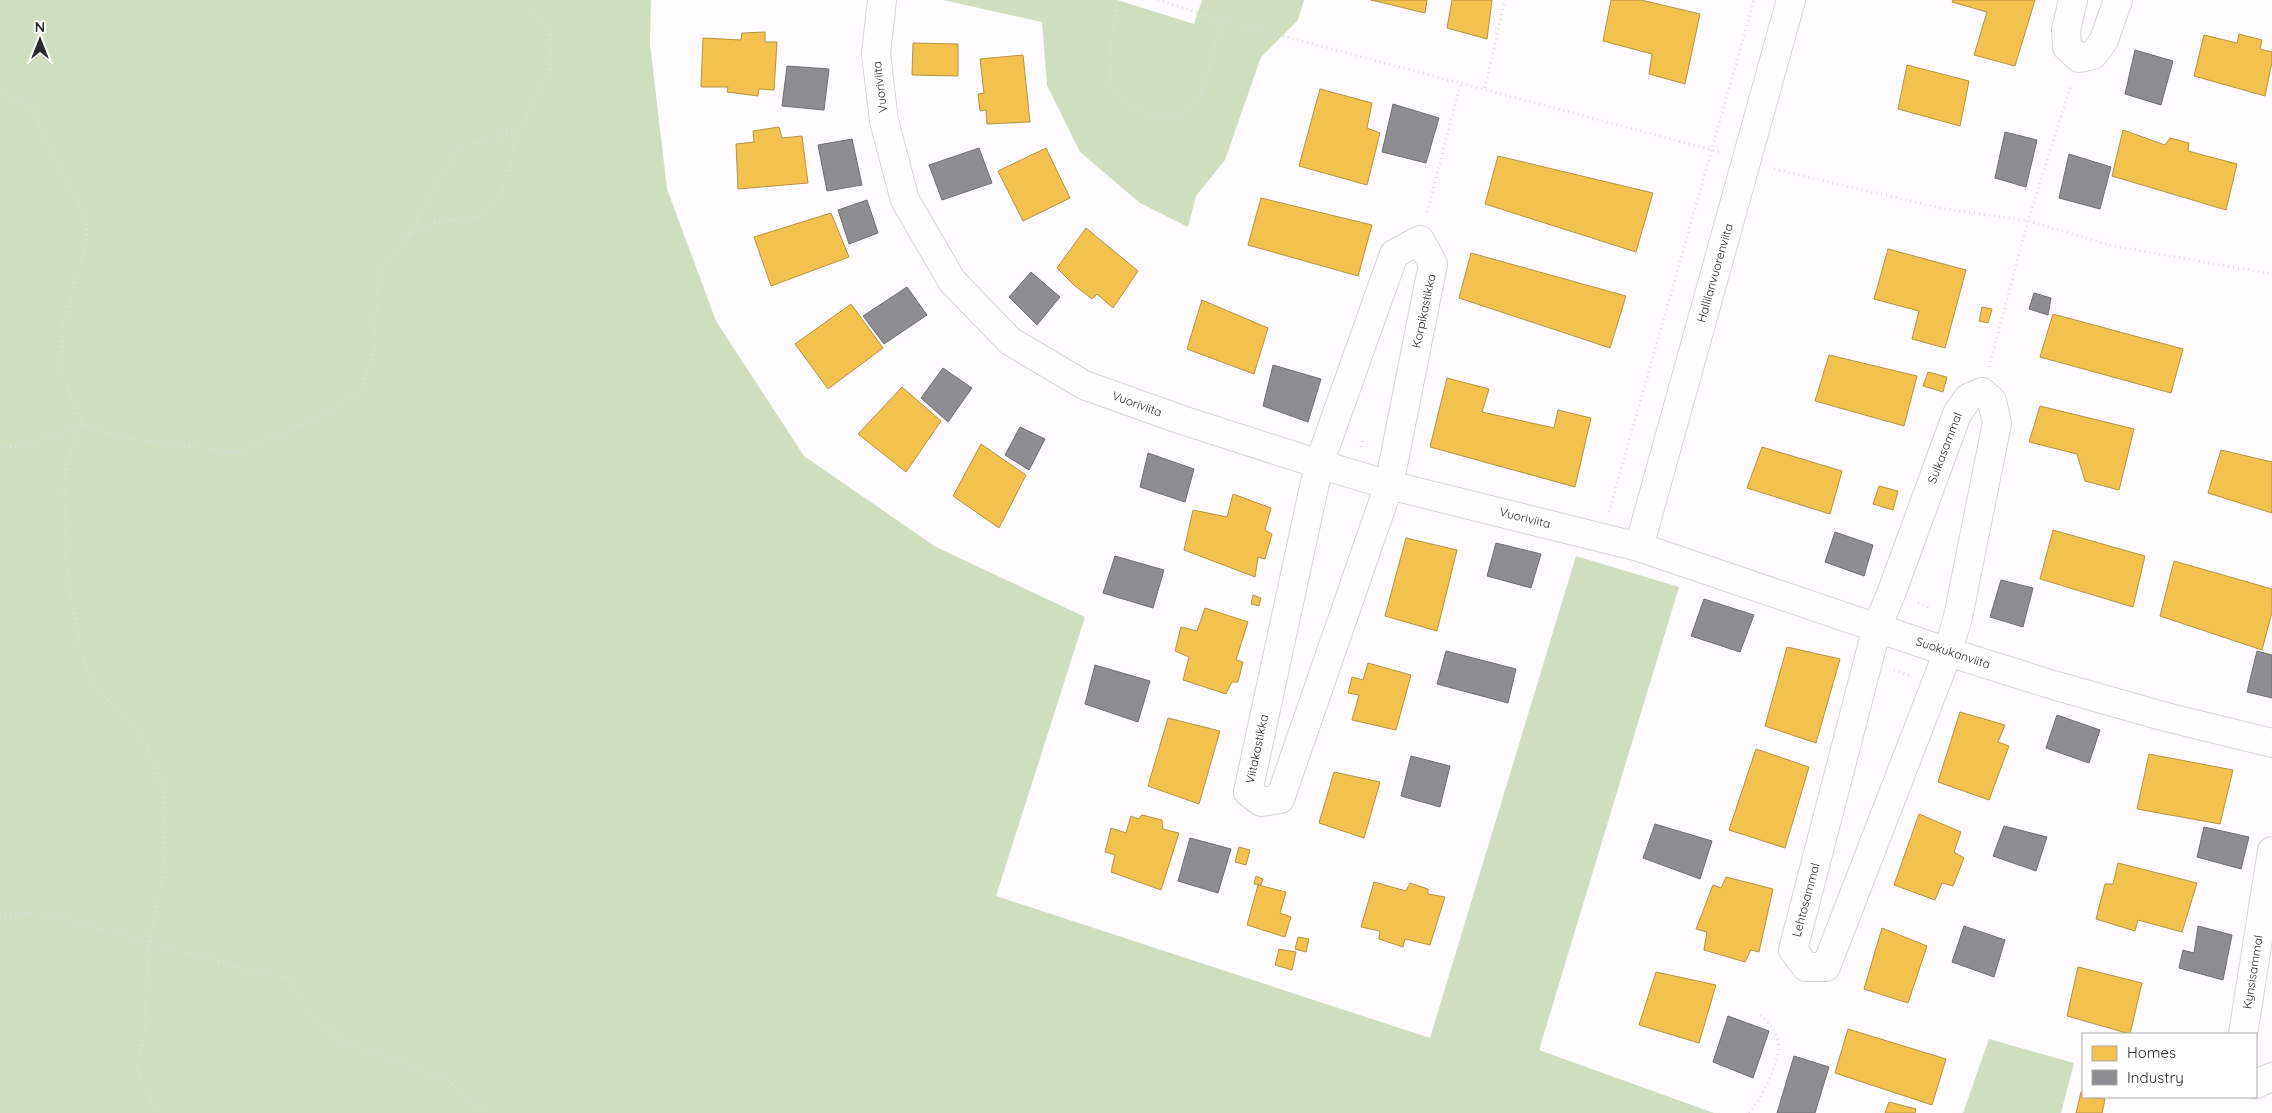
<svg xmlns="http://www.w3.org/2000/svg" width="2272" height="1113" viewBox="0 0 2272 1113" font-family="Quicksand,sans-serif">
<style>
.forest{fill:#cedebf}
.homes{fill:#f2c14e;stroke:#b69344}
.industry{fill:#8d8d92;stroke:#706f73}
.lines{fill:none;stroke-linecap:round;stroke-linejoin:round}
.street-casing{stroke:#d8d5d8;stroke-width:30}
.path{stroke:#dedede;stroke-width:3;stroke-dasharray:1 4;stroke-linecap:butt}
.street{stroke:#fffeff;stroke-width:28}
.labels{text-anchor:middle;stroke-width:5;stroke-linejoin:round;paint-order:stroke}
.street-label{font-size:12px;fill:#2b282c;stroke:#fff}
</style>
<rect width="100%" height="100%" fill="#fdfbfd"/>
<!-- forest -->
<path class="forest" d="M0,0H651L650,44L667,189L716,321L804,456L936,547L1085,617L996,896L1430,1038L1576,556L1679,587L1539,1050L1714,1113H0Z
M943,0H1117L1194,24L1202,0H1304L1298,20L1261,57L1225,160L1196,196L1188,227L1140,203L1080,152L1047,85L1042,22Z
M1989,1039L2074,1063L2061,1113H1963Z"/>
<!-- homes -->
<path class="homes" d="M1371,0H1427L1425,13Z
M1452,0H1492L1487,39L1447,28Z
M1611,0H1641L1700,14L1685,84L1649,74L1652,54L1603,41Z
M1953,0H2035L2015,66L1974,55L1987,12L1952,2Z
M765,32V42H777L774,90L759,89L758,96L727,92L728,87H701L703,38L741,40L742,33Z
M2239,34L2262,40L2260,49L2272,52V62L2265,96L2194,76L2204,35L2237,43Z
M913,43L958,44V76L912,75Z
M1023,55L1030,122L987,124L986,110L980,111L978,94L984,93L980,59Z
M1907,65L1969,81L1960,126L1898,109Z
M1320,89L1372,103L1367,128L1380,133L1367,185L1299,166Z
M779,127L782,138L802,136L808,183L738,189L736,144L754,142L753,131Z
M2123,130L2165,145L2170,138L2189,143L2188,151L2237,164L2226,210L2112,176Z
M1046,148L1070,198L1023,221L998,171Z
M1498,156L1653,193L1636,252L1485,204Z
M1261,198L1372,225L1358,276L1248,245Z
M831,213L849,257L771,286L754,237Z
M1086,228L1138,271L1113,308L1097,294L1092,299L1075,286L1057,268Z
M1888,249L1966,270L1945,348L1912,339L1919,311L1874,299Z
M1471,253L1626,296L1610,348L1459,298Z
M1202,300L1268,328L1254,374L1187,349Z
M851,304L883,348L828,389L795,344Z
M1982,307L1992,309L1988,323L1979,321Z
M2053,314L2183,349L2171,393L2040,357Z
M1829,355L1917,376L1904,426L1815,401Z
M1928,372L1947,377L1943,392L1923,386Z
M1447,378L1489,389L1482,412L1554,428L1558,410L1591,418L1575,487L1430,447Z
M902,387L941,421L906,472L858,434Z
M2040,406L2134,429L2119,490L2085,481L2077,454L2029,442Z
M981,444L1026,475L999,528L953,496Z
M1762,447L1842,471L1830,514L1747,488Z
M2221,450L2272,462V513L2208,493Z
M1879,486L1898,491L1893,510L1873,504Z
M1233,494L1271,508L1265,530L1272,534L1265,559L1258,557L1255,577L1184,550L1193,510L1227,517Z
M2053,530L2145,556L2133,607L2040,579Z
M1406,538L1457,550L1437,631L1385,616Z
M2174,561L2272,589V612L2262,650L2160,616Z
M1253,595L1261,598L1259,606L1251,604Z
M1205,608L1248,622L1236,660L1243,662L1238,682H1232L1226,694L1183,680L1189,657L1175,651L1181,627L1197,631Z
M1787,647L1840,659L1816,743L1765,726Z
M1368,663L1411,675L1396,730L1352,720L1359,695L1348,693L1352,677L1363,680Z
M1960,712L2005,725L1998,742L2009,746L1989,800L1938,782Z
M1168,718L1220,731L1199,804L1148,786Z
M1756,749L1809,767L1785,848L1729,830Z
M2149,754L2233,770L2220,824L2137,809Z
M1334,772L1380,782L1364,838L1319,823Z
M1919,814L1961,832L1954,852L1964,858L1953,886L1942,883L1935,900L1894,885Z
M1142,815L1162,820L1163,829L1179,833L1161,890L1111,872L1115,855L1105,852L1111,828L1126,833L1131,816L1138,819Z
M1239,847L1250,850L1246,865L1235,862Z
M2118,863L2197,883L2182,932L2138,920L2135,931L2096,919L2105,884H2113Z
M1256,876L1263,879L1261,885L1254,884Z
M1726,877L1773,889L1759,952L1751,950L1745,962L1704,950L1707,932L1696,929L1713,885L1721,888Z
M1374,882L1406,891L1410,883L1428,889V894L1445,897L1430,945L1405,939L1403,947L1379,939L1380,931L1361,927Z
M1258,885L1286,892L1280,913L1291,917L1285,937L1247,925Z
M1882,928L1927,946L1908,1003L1864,989Z
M1298,937L1309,939L1306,952L1295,949Z
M1279,949L1296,952L1292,970L1275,965Z
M2078,967L2142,983L2130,1034L2067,1016Z
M1656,972L1716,985L1699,1043L1639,1025Z
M1848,1029L1946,1059L1932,1105L1835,1073Z
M2081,1092L2083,1097L2105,1099L2102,1113H2076Z
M1889,1102L1916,1109L1915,1113H1885Z"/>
<!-- industry -->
<path class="industry" d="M2135,50L2173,61L2161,105L2125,94Z
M787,66L829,69L824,110L782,106Z
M1393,104L1439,118L1426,163L1382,152Z
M2005,132L2037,140L2026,187L1995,178Z
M852,139L862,185L827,191L818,145Z
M979,148L992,183L942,200L929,165Z
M2069,154L2111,167L2100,209L2059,198Z
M867,200L878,233L849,244L838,210Z
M1031,272L1060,297L1037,325L1009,297Z
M907,287L927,315L884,344L863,316Z
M2034,293L2051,298L2048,315L2029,309Z
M1273,365L1321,379L1308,422L1263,406Z
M943,368L972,388L948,422L921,398Z
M1020,427L1045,439L1029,470L1005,455Z
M1148,453L1194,469L1185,502L1140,487Z
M1835,532L1873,545L1864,576L1825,562Z
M1496,543L1541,554L1531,588L1487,576Z
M1115,556L1164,570L1153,608L1103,593Z
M2001,580L2033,588L2023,627L1990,617Z
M1704,599L1754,615L1740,652L1691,636Z
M1446,651L1516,669L1508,703L1437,684Z
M2257,651L2272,655V698L2247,692Z
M1095,665L1150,681L1138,722L1085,704Z
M2057,715L2100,730L2089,763L2046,748Z
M1411,756L1450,766L1440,807L1401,796Z
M1655,824L1712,841L1700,879L1643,858Z
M2004,826L2047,837L2036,871L1993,856Z
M2204,827L2249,837L2241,869L2197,857Z
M1190,838L1231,849L1218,893L1178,881Z
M1964,926L2005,940L1994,977L1952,962Z
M2198,926L2232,935L2223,980L2179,968L2183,950L2194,953Z
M1728,1016L1769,1031L1753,1078L1713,1062Z
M1794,1056L1829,1067L1815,1113H1777Z"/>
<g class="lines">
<defs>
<path id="street" d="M882,0L876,54L884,121L905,200L952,281L1010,341L1084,385L1182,420L1319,464L1389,485L1639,547L1948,652L2053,685L2166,717L2272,743
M2073,0L2066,30L2067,47L2079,58L2093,55L2104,40L2118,0
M1420,240L1433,264L1389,485L1280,799L1261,802L1248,792L1319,464L1394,254Z
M1982,392L1992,401L1997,423L1958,617L1948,652L1826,967H1806L1793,950L1877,627L1891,594L1957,414L1968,398Z
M1639,547L1791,0
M2243,1034L2272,851
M2256,1084L2272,1077"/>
</defs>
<!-- street casing -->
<use href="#street" class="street-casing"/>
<!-- path -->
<path class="path" d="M1117,0L1111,44V84L1128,106L1165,118L1183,113L1201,94L1222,20
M1158,0L1222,20L1720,152
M1485,88L1505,0
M0,91L30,105L86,219V244L64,321L61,369L82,425L65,469L64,490L67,568L80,652L95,685L143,738L158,771L164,798V867L149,943L144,1035L136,1065L155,1113
M1774,169L1940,208L2028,221L2113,246L2272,274
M1427,212L1461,82
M409,235L458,148L520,130
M1989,367L2028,221L2071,85
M1361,447L1363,438
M0,448L20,446L82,425L130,439L236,453L311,421L361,391L373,355L379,269L409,235L430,223L477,217L500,194L520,130L550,71V32L525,0
M1609,512L1754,0
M1918,603L1931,608
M1894,670L1910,676
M0,916L40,912L205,958L292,980L302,1003L341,1042L447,1079L485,1113
M1749,1113C1761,1102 1782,1056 1778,1041C1775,1029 1769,1023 1760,1015"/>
<!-- street -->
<use href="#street" class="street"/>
</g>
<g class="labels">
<!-- street labels -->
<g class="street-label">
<text transform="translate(880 87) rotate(-97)" y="4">Vuoriviita</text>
<text transform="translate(1715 273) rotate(-74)" y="4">Hallilanvuorenviita</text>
<text transform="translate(1424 311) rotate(-78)" y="4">Korpikastikka</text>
<text transform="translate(1137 404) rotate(20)" y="4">Vuoriviita</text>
<text transform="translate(1945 448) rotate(-69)" y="4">Sulkasammal</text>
<text transform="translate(1525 518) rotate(14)" y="4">Vuoriviita</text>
<text transform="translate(1953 653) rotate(18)" y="4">Suokukanviita</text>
<text transform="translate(1257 749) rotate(-78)" y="4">Viitakastikka</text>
<text transform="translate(1806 900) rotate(-75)" y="4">Lehtosammal</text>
<text transform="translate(2253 972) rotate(-81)" y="4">Kynsisammal</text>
</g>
</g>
<!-- legend -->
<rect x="2082" y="1033" width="175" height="65" fill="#ffffff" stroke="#aaa9ab"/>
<rect x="2092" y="1046" width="25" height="15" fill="#f2c14e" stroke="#aaa9ab"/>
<text x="2127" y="1058" font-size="15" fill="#2b282c">Homes</text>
<rect x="2092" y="1070" width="25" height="15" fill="#8d8d92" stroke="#aaa9ab"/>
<text x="2127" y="1083" font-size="15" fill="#2b282c">Industry</text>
<!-- north arrow -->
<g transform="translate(40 40)" stroke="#ffffff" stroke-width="4" paint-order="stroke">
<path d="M0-4L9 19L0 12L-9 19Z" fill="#2b282c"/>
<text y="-8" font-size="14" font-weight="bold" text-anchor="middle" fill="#2b282c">N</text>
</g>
</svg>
